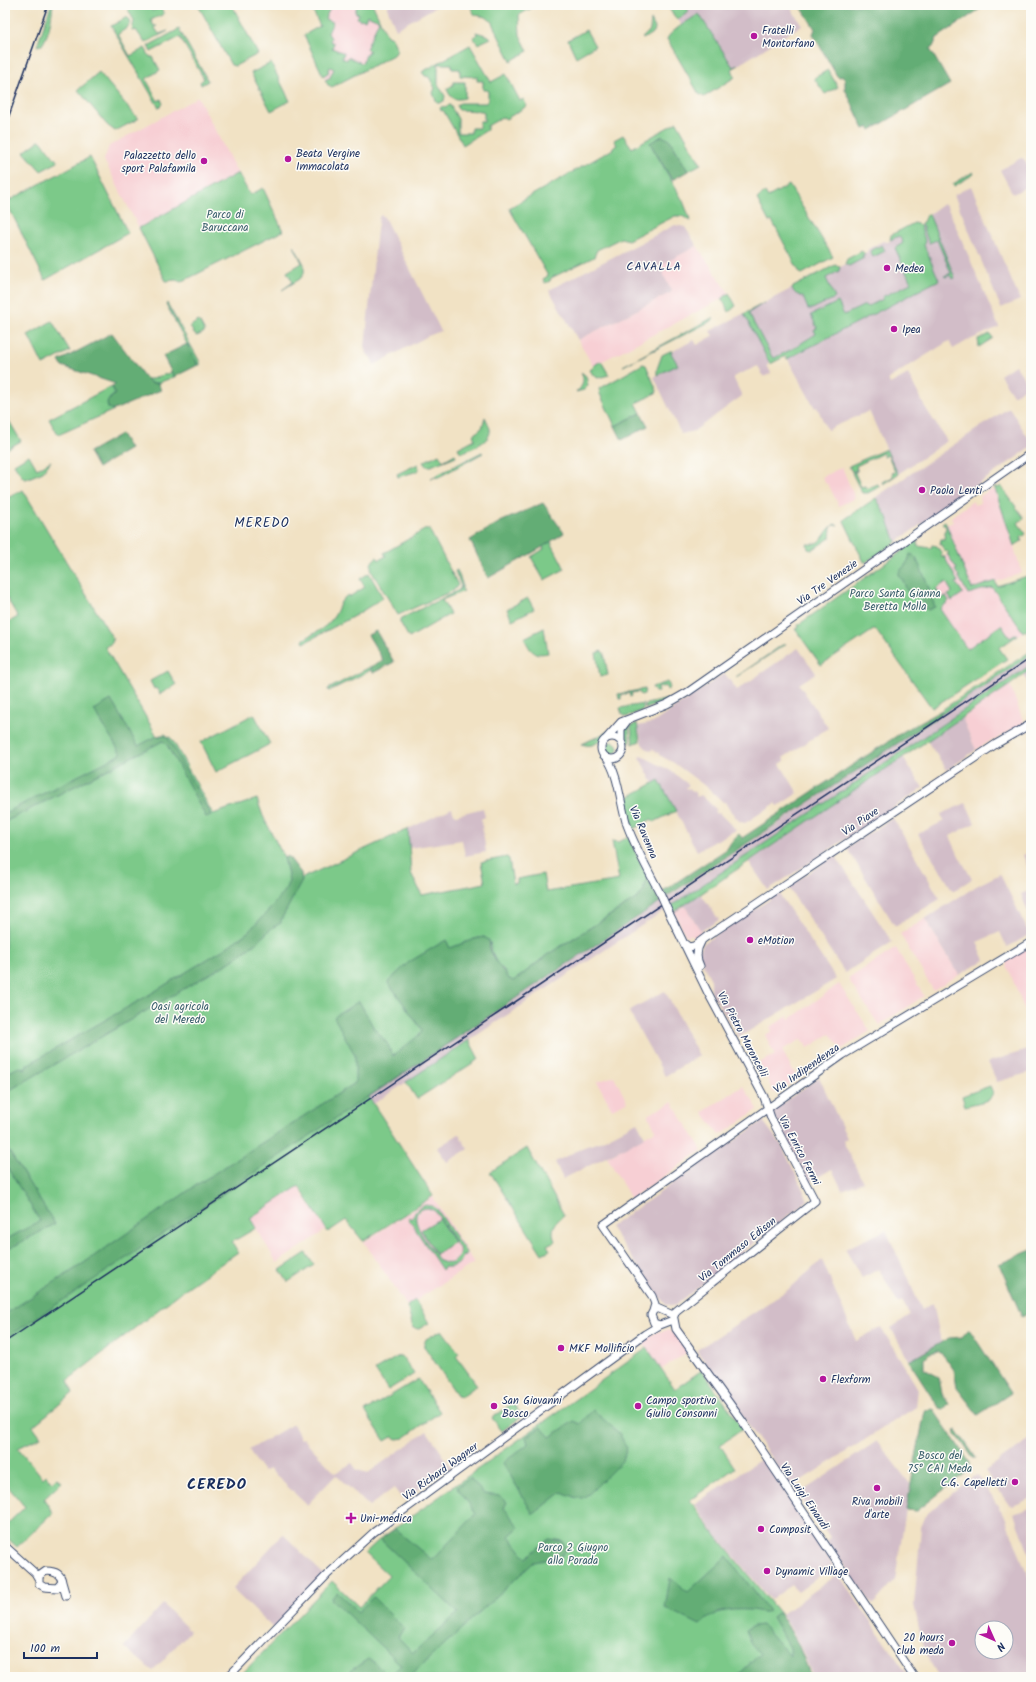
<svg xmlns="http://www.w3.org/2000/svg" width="1036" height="1682" viewBox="0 0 1036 1682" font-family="Kalam,sans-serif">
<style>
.built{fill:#f7cfd4}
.industrial{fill:#d2bdc8;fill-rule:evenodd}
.green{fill:#7bc989;stroke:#4b7c74;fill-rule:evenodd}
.forest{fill:#64ad75;stroke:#406e6a}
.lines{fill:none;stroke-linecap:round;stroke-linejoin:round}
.tertiary-casing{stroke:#3b4a6d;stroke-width:9}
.tertiary{stroke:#fff;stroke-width:7}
.rail{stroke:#1b2f5e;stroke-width:1.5}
.tertiary-bridge-casing{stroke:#3b4a6d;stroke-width:9;stroke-linecap:butt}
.tertiary-bridge{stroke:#fff;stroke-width:7}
.poi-dot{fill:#b5179e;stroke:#fdfcf7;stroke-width:1.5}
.labels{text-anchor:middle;stroke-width:3;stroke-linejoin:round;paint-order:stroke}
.poi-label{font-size:11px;fill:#1b2f5e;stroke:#fdfcf7;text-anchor:start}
.park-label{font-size:11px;fill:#385d6b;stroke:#fdfcf7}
.street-label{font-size:11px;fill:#1b2f5e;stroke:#fdfcf7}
.neighbourhood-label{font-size:12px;letter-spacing:1px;fill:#1b2f5e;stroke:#fdfcf7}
.quarter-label{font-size:13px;letter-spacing:1px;fill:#1b2f5e;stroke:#fdfcf7}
.district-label{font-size:15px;font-weight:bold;letter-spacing:1px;fill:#1b2f5e;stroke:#fdfcf7}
</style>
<rect width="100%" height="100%" fill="#fdfcf7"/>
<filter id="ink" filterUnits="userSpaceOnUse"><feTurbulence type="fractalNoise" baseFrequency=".025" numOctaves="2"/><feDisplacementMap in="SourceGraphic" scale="8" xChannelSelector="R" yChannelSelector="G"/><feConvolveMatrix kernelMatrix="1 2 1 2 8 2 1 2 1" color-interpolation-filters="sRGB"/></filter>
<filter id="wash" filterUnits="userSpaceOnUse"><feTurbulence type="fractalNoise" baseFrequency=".012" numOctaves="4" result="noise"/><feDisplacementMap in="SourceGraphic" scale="16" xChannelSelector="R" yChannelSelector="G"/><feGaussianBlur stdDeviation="0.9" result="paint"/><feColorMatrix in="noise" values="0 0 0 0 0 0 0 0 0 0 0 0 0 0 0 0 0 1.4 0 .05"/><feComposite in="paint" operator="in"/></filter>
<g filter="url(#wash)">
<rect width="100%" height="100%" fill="#f1e2c4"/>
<!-- built -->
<path class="built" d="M310,5H373L387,36L392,38L397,49L395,54L332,87L328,85L304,35L320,26Z
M198,97L238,174L139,228L104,160L109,146Z
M697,246L729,293V295L593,366L578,340L672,292L658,266Z
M842,467L855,498L839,506L828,484H826L822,477Z
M991,489L992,491L996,490L1022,573L995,582L1026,630L999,648L1007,659L942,690L944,634L931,566L956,548L946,525L953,522L951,517L973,501L974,505L980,503L979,497Z
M1010,685L1024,723L993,741L992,740L976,750L962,718Z
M684,905L702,932L694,937L691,934L686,937L674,912Z
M925,919L959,975L933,990L900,934Z
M1031,946V1018L1028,1019L1005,960Z
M896,948L924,996L879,1025L848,979Z
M839,984L870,1031L842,1049L830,1034L808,1048L802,1039L782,1050L798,1080L774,1093L759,1063L775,1055L765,1035L772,1031L770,1027L788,1016L790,1019Z
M614,1076L627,1102L612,1109L597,1082Z
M743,1086L758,1109L724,1133L719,1135L703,1112Z
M672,1102L702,1150L631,1199L607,1157L656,1130L648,1115Z
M298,1187L326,1230L277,1263L250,1218Z
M433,1197L474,1263L407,1306L364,1242Z
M668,1330L679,1337L689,1351L662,1369L642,1341L657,1332Z"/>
<!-- industrial -->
<path class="industrial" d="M388,5H439L396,29L388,10Z
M669,5H789L802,25L732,69L682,26Z
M1021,158L1024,159L1031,173V184L1013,194L1000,170Z
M971,186L1020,300L1001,308L954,195Z
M943,204L946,205L951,215L999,327L967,341L953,349L949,341L888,379L890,384L908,374L925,407L947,441L898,474L869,411L827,430L817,407L815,408L786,356L767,365L771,373L764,377L758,366L733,377L742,396L694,431L681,434L654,377L678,365L671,352L694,340L697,345L713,336L710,331L837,265L841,267L845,264L846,261L857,258L867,252L868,249L883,241L887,242L890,241L892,236L915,228L931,219L929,214Z
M381,215L384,217L441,331L428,336L374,365L371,358L367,354L365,346L377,230L379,217Z
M675,225L685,227L697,246L659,266L672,292L578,340L549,290Z
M1015,365L1029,385L1015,395H1013L1000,375Z
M1007,409H1010L1031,442V447L896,542L887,517L876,497Z
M798,648L816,673L799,684L828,728L783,758L785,761L780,764L798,793L778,806L776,803L745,823L740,822L729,809L725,802H723L706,786H705L674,763L659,755V753L652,749L651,751L647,749L642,744L638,726L653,723L722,675L725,674L737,690Z
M1031,655V665L671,906L372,1105L5,1339Z
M1031,669V692L1024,674Z
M962,718L976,750L947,770L927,741Z
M642,756L671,771L689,785L686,787L687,789L690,788L692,792L694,791L697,797L701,795L717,810L715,811L716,814L719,813L736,830L697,851L659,780L653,783L639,757Z
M903,757L923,788L768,890L749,862Z
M966,803L975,823L950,836L959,856L972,879L953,891L918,834L944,821L941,814Z
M452,808L453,812L456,815L483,808L485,817L481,819L486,852L465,856L462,840L409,848L408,829Z
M893,818L940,899L895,926L847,848Z
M1031,852V875L1023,855Z
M835,855L892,942L845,973L788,887Z
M1000,874L1030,935L1007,947L1000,932L977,942L985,960L959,975L925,919L978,885Z
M1031,890V920L1021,894Z
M701,894L719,920L701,931L684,905Z
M778,894L780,895L836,979L739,1037L711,992V980L702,962L699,952L704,943Z
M665,991L699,1056L665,1076L629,1012L630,1010Z
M1031,1049V1072L997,1082L988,1062Z
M819,1077L847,1138L843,1141L863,1182L842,1190L832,1169L809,1182L772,1111Z
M763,1121L782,1146L808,1200L677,1304L674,1306L665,1304L610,1227Z
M637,1122L645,1137L563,1179L555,1162L584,1147L599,1142Z
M459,1134L468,1149L447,1162L437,1148Z
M886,1230L922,1310L933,1303L941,1342L909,1361L891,1328L910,1315L902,1301L898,1303L879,1269L862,1278L845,1249Z
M822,1260L856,1341L881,1327L918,1389L916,1407L791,1487L697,1350L789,1289Z
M293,1424L301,1439L303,1438L335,1473L352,1463L357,1470L368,1473L427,1431L451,1467L403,1500L394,1488L369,1506L336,1475L307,1505L269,1469L263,1472L249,1450Z
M1031,1438V1498L1013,1506L1009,1505L985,1471Z
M877,1441L910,1484L895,1580L873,1605L826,1541L830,1538L799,1494Z
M763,1458L833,1566L798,1592L791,1585L771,1600L716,1535L695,1504Z
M978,1476L1004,1515L1031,1583V1677H939L924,1652L914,1605L921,1527L927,1513L973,1477ZM982,1628H1006V1652H982Z
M1031,1507V1559L1014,1514Z
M283,1534L325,1576L274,1629L232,1589Z
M838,1574L909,1677H813L799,1643L782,1614Z
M163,1604L190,1631L153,1671L124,1647Z"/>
<!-- green -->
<path class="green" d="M51,5H53C51,18 50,33 42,45L37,46Z
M130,5H142L145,9L150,6L152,11L160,7L164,14L151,20L154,26H157L155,28L159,34L168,31L145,43L136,30L132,31L134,21L127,7Z
M198,5H232L258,54L235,66L231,65Z
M310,5L331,6L325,19L333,22L328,33L331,38L330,41L334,43L332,48L344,53L342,58L347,60L348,57L362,63L367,53L370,51L366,49L379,20L367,15L365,20L362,19L361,20L357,18L359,14L355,13L357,5H373L387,36L392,38L397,49L395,54L332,87L328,85L325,80L331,77L330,76L334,69L330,67L328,73L323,76L304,35L320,26Z
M474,5H537L519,15L520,35L528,51L511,61L491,21L486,17L475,15L471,8L474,6Z
M667,5H688L686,6L689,12L677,20Z
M699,14L733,67L739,65L732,69L735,77L704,97L699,94L667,39C670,31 691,19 699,14Z
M127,17L130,23L127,28L118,34L130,56L145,48L150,57H153L160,70L146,79L158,101L161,99L163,104L159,108L111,26Z
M651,20L655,28L654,32L643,39L642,38L650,30Z
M179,29L208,81L201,85L200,82L204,79L180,37L151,52L148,46Z
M586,30L595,46L576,57L568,40Z
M476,32L489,36L491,38L478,44L473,37L477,35Z
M470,45L491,82L506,74L520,101L523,99L527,106L506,119L503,117L487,126V130L463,145L443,110L441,111L440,108L443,106L444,107L450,105L458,119V133H471V128H479L480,121H484V112L482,111L459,110L457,108V105L460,103H486L488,100V90H483V81H477V77L460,76V69H452V64H438V84L445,96L444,101L440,103H437L433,93L435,88L429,77L425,76L422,72Z
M271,63L290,101L271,111L251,73Z
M828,70L838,87L825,94L814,78Z
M99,72L138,119L115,131L107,125L78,90Z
M453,82H465V98C455,101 450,98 447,89L453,85Z
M677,122L701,164L688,171L670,140L650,143L683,201L691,221L682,216H675L628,240L621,238L597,250L594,257L551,278L550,281L545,283L543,279L548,276L509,208L613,149L612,148L617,145L614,140L623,135L632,148Z
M40,140L58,162L41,171L24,152Z
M90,157L128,233L45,280L6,202Z
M973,172L974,174L954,186L953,184Z
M238,173L250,195L263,188L283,231L181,282L176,280L166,281L139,228Z
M789,185L833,257L802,274L800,273L772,221L769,222L757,199L765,192L768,197Z
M927,214H929L931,219L955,278L952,279L950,275L945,277L944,276L951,273L937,240L929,243L921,223L925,220Z
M914,223L920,225L925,240L924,245L939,280L787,359L786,356L770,364L744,314L764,303L750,312L749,314L772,357L774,358L798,346L803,342L816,334L814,330L817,328L811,315L838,302L844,315L865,305L867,307L883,299L882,297L911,283L895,248L903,243L899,236L890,240L891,235Z
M882,245L885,251L873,257L870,251Z
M294,246L304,264V274L300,279L282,290L293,282L287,272L302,263Z
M862,251L865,254L862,255L864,258L849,266L845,264L847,259Z
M835,265L840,267L839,271L826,278L835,298L812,309H808L803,297L796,294L792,290L793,287Z
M729,293L736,306L729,312L722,299Z
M167,303L200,362V365L196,366L197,363L166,304Z
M712,318L714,319L713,320L623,366Z
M52,321L70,351L43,365L28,335Z
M199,321L205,332L197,336L194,334L190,326Z
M990,334L993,338L979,347L978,339Z
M670,351H672L671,353L678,365L657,375V369L662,355Z
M601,361L609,375L598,378L593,375L590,370L594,367L593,366Z
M643,364L646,365L657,391L656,393L636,403L641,413L615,426L600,394L599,389Z
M172,372L174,377L158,383H151L146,379H152Z
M581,372L586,376L588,385L584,390L576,392C583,387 585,380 581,372Z
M112,386L115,394L109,399L108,408L114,410L58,435L49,419Z
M5,414L21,441L7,449L5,448Z
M485,417C487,421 489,425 490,429C492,442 470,449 461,453L458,448L475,439L473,435L482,428Z
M886,449L898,474L883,484L882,482L893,477L892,473L895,472L888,455L884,457L883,453L856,466L857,469L852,472L849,466Z
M482,452L483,453L439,477L431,478Z
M439,454L443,461L455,454L456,456L431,466H426L423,462Z
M29,455L37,469L51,461L43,472L26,479L23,478L14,464Z
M418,464L419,469L418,471L398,477L397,474Z
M858,470L855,473L861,487L865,486L866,489L878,484L879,487L868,493H862L852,473Z
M994,486L998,488L1001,486L1024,518L1018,523L1026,534L1021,538L1022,541L1014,546Z
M23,490L113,639L112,643L105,647L157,736L165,734L172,739L213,814L257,799L263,816L296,881L408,829L411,873L422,895L485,883L481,862L507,857L509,859L513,884L517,883V879L543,874L546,892L619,880L612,841L619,842L628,837L649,880L644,883V890L639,897L547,955L522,975L513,981L508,978L503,969L498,966L492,953L490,942L484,937L474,939L491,1015L369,1097L433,1196L363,1241L346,1220L328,1232L299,1186L250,1218L256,1228L232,1242L238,1252L185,1289L68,1380L73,1393L33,1426L41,1437L18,1448L43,1478L46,1475L52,1482L57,1478L62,1482L44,1499L53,1513L17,1547L5,1536V1526L25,1507L5,1483V624L18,617L5,595V499Z
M876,498L887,517L896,542L866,562H864L844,521L845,519Z
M945,521L972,589L995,581L997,586L1027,576L1031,579V637L1026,630L1023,632L992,587L968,594L955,570L957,569L947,554L949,553L947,551L946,552L940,544L941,539H944L946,526L942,523Z
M835,524L838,526L834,525L831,528L830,538L812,550L808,549L807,544C824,546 824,530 835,524Z
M426,529H429L458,585L454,590L398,615L372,572C370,565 371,561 377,557L379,560L386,556L384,553Z
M550,540L565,569L544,580L531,557L544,549L542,545Z
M918,540L917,546L931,548L932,545L937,546L942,554L941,555L942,558L944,556L958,582L956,583L963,593L952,601L948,595L952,592L946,582L936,589L942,598L946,596L949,601L940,609L967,649L1001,625L1010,638L1016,634L1018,635L999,648L1007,659L932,708L875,629L821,665L795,629L799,628L798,625Z
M457,570L462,583V589L464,591L442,600L450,614L409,638L400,622V619L459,590L461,586L455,571Z
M369,573L383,598L356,615L304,643L303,640C312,634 325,629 332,619C339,611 338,601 348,595L349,597L365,587L360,579Z
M528,598L534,609L512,620L507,609Z
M544,628L548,653C532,656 531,651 524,638Z
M785,643L786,644L736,677Z
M602,651L604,653L608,675L600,677L596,653Z
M1031,651V655L942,714L940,711Z
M1031,665V669L1010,685L674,912L671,906Z
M370,667L371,670L329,691L328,689Z
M168,671L176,685L160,694L156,688L154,689L150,681Z
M668,682L670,688L667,690L666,686L657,688L658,692H655L652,687Z
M645,689L644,694L641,695L639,692L631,693L632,696L630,697L629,693L621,695V699H619L618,694Z
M669,699V700L645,709L646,704Z
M643,704V710L626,717L622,714L620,708Z
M254,714L270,744L216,772L201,742Z
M630,723L629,726L630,743L625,741L623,735L626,726Z
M637,723L640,741L633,744L631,726Z
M609,731C602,740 593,749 582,744Z
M606 748a6 6 0 1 1 12 0a6 6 0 1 1-12 0Z
M659,780L676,811L654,822L652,819L633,829L623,803L625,799Z
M469,1040L479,1059L417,1099L406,1082Z
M990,1086L993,1093L989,1100L965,1106L962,1096Z
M527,1148L564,1215C555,1222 550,1230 555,1241L547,1245L550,1250L542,1254L490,1172Z
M426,1205L432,1206L437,1209L467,1254L464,1256L463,1254C462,1265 453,1268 444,1267V1268L442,1270L408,1218L410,1217L412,1219C414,1212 418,1207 426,1205ZM428,1208L435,1211L459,1248C462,1261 449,1268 439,1260C432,1249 398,1210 428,1208Z
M439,1219L454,1242L436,1254L421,1230Z
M306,1253L314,1265L288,1282L280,1270Z
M415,1300L429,1323L419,1329L413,1328L407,1306Z
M442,1330L459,1353L456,1356L477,1385L462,1396L457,1395L424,1346V1344L426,1339Z
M647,1348L675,1389L702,1370L743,1429L720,1445L735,1468L690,1500L716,1536L781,1615L798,1644L811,1677H239L332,1581L359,1607L389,1576L365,1553L380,1539Z
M402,1356L414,1374L388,1390L375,1370L397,1357Z
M418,1379L440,1412L404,1438L397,1439L392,1437L385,1441L365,1411Z
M513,1403L522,1416L502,1431L492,1418Z"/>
<!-- forest -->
<path class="forest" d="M800,5H982L983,7L937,38L933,47L930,49L950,84L871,130L869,127L864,129L845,89V79L843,76L840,77L837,76L813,34L815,29Z
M662,136L670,140L688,171L672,180L650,143Z
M112,333L146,379L151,383H158L161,390L114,410L108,408L107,402L115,394L112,386L116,384L62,366L59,361Z
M187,344L197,363L196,366L174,377L163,356Z
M641,413L648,426L622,440L615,426Z
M121,434L130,449L98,468L89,452Z
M543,503L564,533L541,548L488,578L470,540L500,522Z
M910,554L913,555L916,558L926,580L935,607L928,610L925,608L921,597C908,594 908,595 904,583C903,580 900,577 898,575C901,567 908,566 910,554Z
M376,631L394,662L373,673L370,667L383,660L368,635Z
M111,700L138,746L157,736H166L168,738L211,815L206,817L167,745L163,741L5,822V813L121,754L94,710Z
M940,711L942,714L666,897L663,891L727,849C731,842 733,839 739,834L742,838L904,731Z
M288,856L301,873L302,881L281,920V923L272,928L255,944L230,962L5,1093V1074L19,1067L26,1069L27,1065L147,996L224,949L248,932L270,909L286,888L289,880L284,858Z
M646,880H649L660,902L5,1339V1314L81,1265L201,1182L355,1083V1055L334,1017L359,1001L374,1028L387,1043L393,1056L418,1036L422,1030L388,982L409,962L446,940L450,948L474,939L484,937L489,940L490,949L495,960L508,978L513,981L522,975L547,955L639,897L644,890Z
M5,1145L55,1224L5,1251V1240L40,1221L5,1164Z
M1031,1250V1312L1022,1317L999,1264Z
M969,1329L1011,1393L978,1415L957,1388L954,1370L944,1356L938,1351L930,1353L924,1359V1369L939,1377L942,1394L949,1404L944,1410L940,1409L909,1361L949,1338L962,1337Z
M933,1409L970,1463V1469L917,1511L906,1510L925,1410Z
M593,1410L619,1433L627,1448L623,1460L589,1494L582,1498H576L562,1492L534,1514H533L503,1463L528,1444L526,1437L541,1427L550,1437L574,1421L580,1424Z
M957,1430L976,1458H973L954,1431Z
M470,1478L484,1494L500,1496L507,1502L504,1508L519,1527L509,1536L526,1558L549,1539L563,1541L566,1551L560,1557L534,1562L409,1677H345L353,1669L368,1659L374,1662L387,1675L395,1671L401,1665L331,1599L337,1592L358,1612L373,1597L404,1628L398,1637L413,1653L458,1613L380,1539L395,1529L432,1560L476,1514L457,1487Z
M727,1556L769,1611C763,1614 757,1610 750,1610C729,1609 716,1610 700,1625L665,1608L670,1578L688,1592Z
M777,1613L781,1615L798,1644L811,1677H736L760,1654L750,1642L746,1630L753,1626L762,1625L790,1656V1648L772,1617Z"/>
</g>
<g filter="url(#ink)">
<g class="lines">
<defs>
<path id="tertiary" d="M601 748a11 11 0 1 1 22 0a11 11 0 1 1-22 0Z
M605,740L621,722L667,704L688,692L1031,453
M621,742V729L627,721
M606,757C619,774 620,804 627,825C636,849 649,872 661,895
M669,913L707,991L764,1097L771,1118L815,1201L676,1311L674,1316
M685,944L689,947L694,946L706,937L996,744L1031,724
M700,966C696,958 696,950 701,942
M657,1308L673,1315V1320L660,1325L654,1323L651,1315L653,1311Z
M653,1311L655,1304L652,1296L603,1225L843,1055L1031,942
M674,1319L676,1329L743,1422L914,1677
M5,1546L35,1573L38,1578
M46,1571C53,1571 61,1573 62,1582L57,1588L44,1587L39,1584V1576Z
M62,1582L66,1596
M228,1677L327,1575L374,1532L645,1334L660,1325"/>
</defs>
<!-- tertiary casing -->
<use href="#tertiary" class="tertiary-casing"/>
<!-- tertiary -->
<use href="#tertiary" class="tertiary"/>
<!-- rail -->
<path class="rail" d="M5,127L48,5
M5,1342L1031,658"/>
<defs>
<path id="tertiary-bridge" d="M661,895L669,913"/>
</defs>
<!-- tertiary-bridge casing -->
<use href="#tertiary-bridge" class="tertiary-bridge-casing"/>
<!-- tertiary-bridge -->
<use href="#tertiary-bridge" class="tertiary-bridge"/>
</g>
</g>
<!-- markers -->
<g class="poi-dot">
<circle cx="754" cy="36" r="4"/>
<circle cx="288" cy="159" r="4"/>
<circle cx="204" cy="161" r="4"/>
<circle cx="887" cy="268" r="4"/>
<circle cx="894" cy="329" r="4"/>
<circle cx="922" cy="490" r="4"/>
<circle cx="750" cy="940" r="4"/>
<circle cx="561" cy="1348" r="4"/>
<circle cx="823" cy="1379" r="4"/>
<circle cx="494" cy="1406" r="4"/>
<circle cx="638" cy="1406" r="4"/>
<circle cx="1015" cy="1482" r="4"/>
<circle cx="877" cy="1488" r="4"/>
<path d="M349 1512h4v4h4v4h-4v4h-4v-4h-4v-4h4z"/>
<circle cx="761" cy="1529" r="4"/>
<circle cx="767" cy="1571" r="4"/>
<circle cx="952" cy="1643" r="4"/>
</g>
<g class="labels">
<!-- poi labels -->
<g class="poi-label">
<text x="762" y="34">Fratelli<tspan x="762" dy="13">Montorfano</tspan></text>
<text x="296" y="157">Beata Vergine<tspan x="296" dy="13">Immacolata</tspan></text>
<text x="196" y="159" text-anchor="end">Palazzetto dello<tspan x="196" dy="13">sport Palafamila</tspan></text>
<text x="895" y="272">Medea</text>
<text x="902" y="333">Ipea</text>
<text x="930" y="494">Paola Lenti</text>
<text x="758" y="944">eMotion</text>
<text x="569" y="1352">MKF Mollificio</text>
<text x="831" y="1383">Flexform</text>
<text x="502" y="1404">San Giovanni<tspan x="502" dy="13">Bosco</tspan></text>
<text x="646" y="1404">Campo sportivo<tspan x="646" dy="13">Giulio Consonni</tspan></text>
<text x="1007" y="1486" text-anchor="end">C.G. Capelletti</text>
<text x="877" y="1505" text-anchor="middle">Riva mobili<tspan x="877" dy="13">d'arte</tspan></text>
<text x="360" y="1522">Uni-medica</text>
<text x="769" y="1533">Composit</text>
<text x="775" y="1575">Dynamic Village</text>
<text x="944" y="1641" text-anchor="end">20 hours<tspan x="944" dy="13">club meda</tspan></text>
</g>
<!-- park labels -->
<g class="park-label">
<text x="225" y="218">Parco di<tspan x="225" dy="13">Baruccana</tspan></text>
<text x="895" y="597">Parco Santa Gianna<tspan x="895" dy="13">Beretta Molla</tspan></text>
<text x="180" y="1010">Oasi agricola<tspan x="180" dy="13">del Meredo</tspan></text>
<text x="940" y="1459">Bosco del<tspan x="940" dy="13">75° CAI Meda</tspan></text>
<text x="573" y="1551">Parco 2 Giugno<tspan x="573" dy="13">alla Porada</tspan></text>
</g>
<!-- street labels -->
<g class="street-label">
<text transform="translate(827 582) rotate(-35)" y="4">Via Tre Venezie</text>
<text transform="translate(860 821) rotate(-34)" y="4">Via Piave</text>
<text transform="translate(644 832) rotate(67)" y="4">Via Ravenna</text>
<text transform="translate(743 1034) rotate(62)" y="4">Via Pietro Maroncelli</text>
<text transform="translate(806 1068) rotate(-35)" y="4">Via Indipendenza</text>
<text transform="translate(800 1150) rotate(62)" y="4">Via Enrico Fermi</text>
<text transform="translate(737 1249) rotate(-39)" y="4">Via Tommaso Edison</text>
<text transform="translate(440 1471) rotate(-36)" y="4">Via Richard Wagner</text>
<text transform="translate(805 1496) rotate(56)" y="4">Via Luigi Einaudi</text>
</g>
<!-- neighbourhood labels -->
<g class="neighbourhood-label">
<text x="654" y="270">CAVALLA</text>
</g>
<!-- quarter labels -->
<g class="quarter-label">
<text x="262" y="527">MEREDO</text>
</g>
<!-- district labels -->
<g class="district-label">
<text x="217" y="1489">CEREDO</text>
</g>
</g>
<!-- margin -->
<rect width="1036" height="1682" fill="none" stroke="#fdfcf7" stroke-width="20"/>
<!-- north arrow -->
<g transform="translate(994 1640) rotate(135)"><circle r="19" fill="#fdfcf7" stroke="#a3aaba"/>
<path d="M0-3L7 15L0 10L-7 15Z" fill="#b5179e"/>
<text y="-6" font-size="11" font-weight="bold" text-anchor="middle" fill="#1b2f5e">N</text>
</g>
<!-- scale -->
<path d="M24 1652v6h73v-6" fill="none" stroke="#1b2f5e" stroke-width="2"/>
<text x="30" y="1652" font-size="12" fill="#1b2f5e" stroke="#fdfcf7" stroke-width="3" paint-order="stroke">100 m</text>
</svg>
